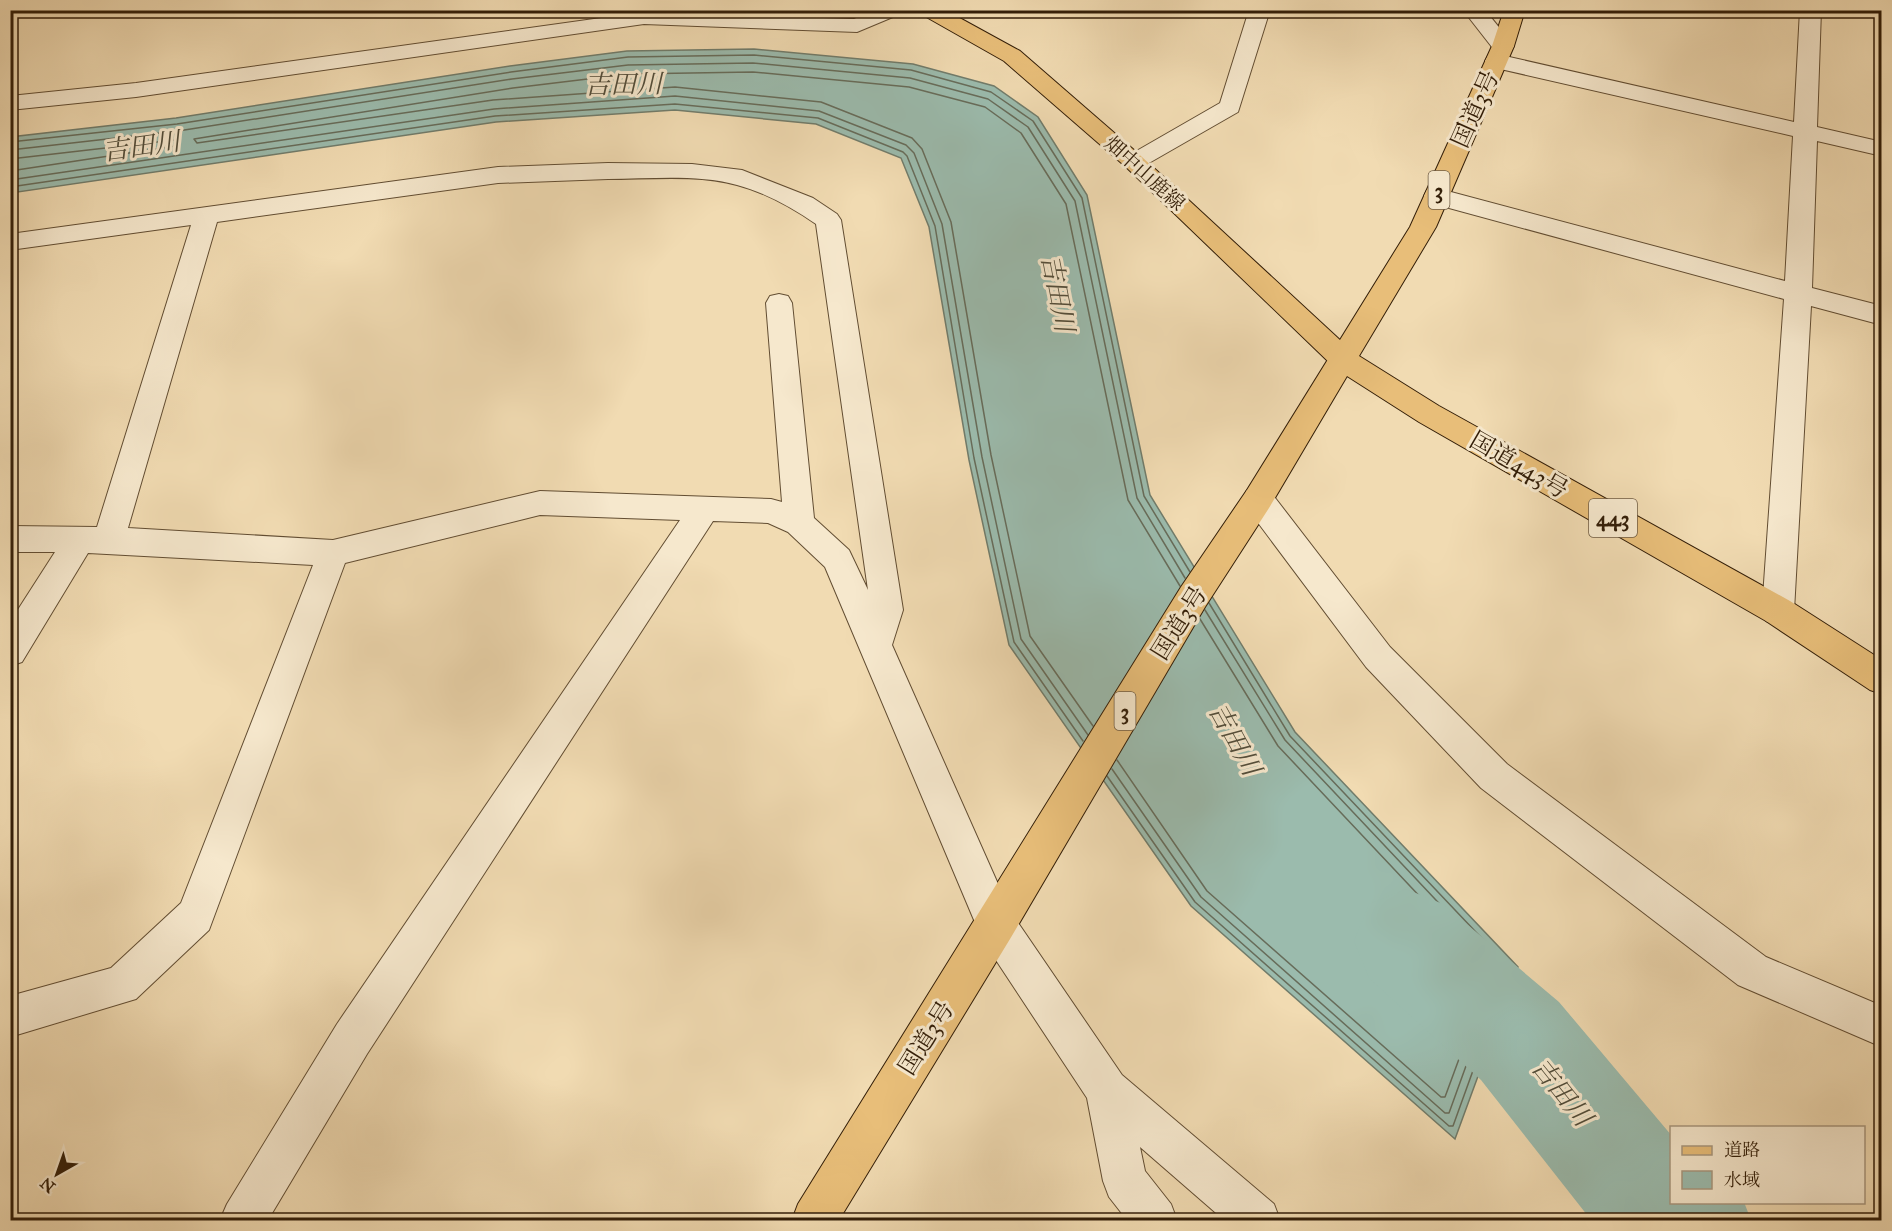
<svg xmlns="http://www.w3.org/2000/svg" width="1892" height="1231" viewBox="0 0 1892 1231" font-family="'IM FELL Great Primer','Noto Serif JP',serif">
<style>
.water{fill:#9bbbad;stroke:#717c6b;stroke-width:1.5}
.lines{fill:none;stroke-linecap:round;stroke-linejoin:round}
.shore{stroke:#676c5a;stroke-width:1.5}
.river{fill:#9bbbad;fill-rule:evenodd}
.minor-casing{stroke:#624d32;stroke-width:2}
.major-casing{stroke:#331e08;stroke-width:2}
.highway-casing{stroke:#331e08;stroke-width:2}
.minor{fill:#f6e8cd;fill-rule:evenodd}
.major{fill:#e8be79;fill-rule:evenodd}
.highway{fill:#e8be79;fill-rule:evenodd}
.labels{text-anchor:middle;stroke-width:6;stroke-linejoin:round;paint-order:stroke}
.far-street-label{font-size:20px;fill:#331e08;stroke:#f6e8cd}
.shield{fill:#f6e8cd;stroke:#6e5b43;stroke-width:1.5}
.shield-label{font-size:22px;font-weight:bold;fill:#331e08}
.street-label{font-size:24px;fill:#331e08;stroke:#f6e8cd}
.water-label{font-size:26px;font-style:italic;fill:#524d3a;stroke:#f6e8cd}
</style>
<rect width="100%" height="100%" fill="#f1dbb2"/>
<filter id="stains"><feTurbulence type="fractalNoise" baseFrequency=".00333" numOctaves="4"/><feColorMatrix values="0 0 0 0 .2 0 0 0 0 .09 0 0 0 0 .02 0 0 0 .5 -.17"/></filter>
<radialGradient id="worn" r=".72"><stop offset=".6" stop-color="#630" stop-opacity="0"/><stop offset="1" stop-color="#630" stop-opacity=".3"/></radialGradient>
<!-- water -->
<path class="water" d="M754,49L913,64L994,86L1038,117L1087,195L1150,495L1295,732L1518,967L1455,1139L1191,906L1009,645L969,460L929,227L901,158L816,124L675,110L496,122L11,193L10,137L176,118L510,66L627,51Z"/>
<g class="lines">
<!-- shore -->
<path class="shore" d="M10,142L177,124L511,72L628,57L754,55L911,70L991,92L1033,121L1082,198L1144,496L1190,572
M10,150L178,131L512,79L628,65L753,63L910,78L988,99L1028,127L1075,201L1137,498L1185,578
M10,159L175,140L178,143L175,146L10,171
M10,180L494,109L675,96L819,111L906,145L914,153L942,224L982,457L1021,639L1088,735
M10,187L495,116L675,104L818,118L903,152L907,156L935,226L974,458L1014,642L1083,741
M1093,726L1030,636L991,455L951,222L922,149L912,138L821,102L675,87L493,100L197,143L194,139L513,88L629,74L753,72L909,87L985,107L1021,133L1066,204L1128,500L1180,586
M1117,760L1207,891L1441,1097H1445L1491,972L1278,746L1200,619
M1112,769L1201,897L1445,1113H1449L1501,969L1285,740L1205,610
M1107,776L1195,902L1449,1126H1453L1510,968L1290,736L1209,603"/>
<!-- river -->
<path class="river" d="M1406,889L1443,904L1559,1002L1672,1136V1202H1744L1751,1220H1591L1481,1080L1369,978L1354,941L1369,904Z"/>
<defs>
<path id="minor" d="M874,10H903L900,14L857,32L644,24L136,97L10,110V96L136,83L644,12L854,19Z
M1249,10H1270L1238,112L1142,167L1134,169L1126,167L1122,162L1126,157L1220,103Z
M1463,10H1485L1514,46L1511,51L1503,53L1495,51Z
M1800,10H1821L1817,127L1882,142V156L1817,141L1812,288L1882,306V325L1811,306L1794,611L1790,621L1778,625L1766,621L1762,611L1784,299L1427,202L1424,196L1427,190L1436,188L1785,281L1793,136L1496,68L1488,66L1485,61L1488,56L1496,54L1794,122Z
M608,163L692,164L742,170L813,198L837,214L841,220L903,610L892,645L1010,911L1122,1075L1274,1204L1280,1220H1224L1140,1147L1145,1171L1171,1204L1177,1220H1127L1109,1197L1103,1181L1087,1098L982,939L825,567L788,532L768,523L713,521L367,1054L268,1220H220L227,1204L337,1024L680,520L540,515L345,563L209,930L136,999L10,1037V996L111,968L181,903L313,565L88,553L22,662L10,666V622L55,552H10V526L97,527L191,225L10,250V234L498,167ZM608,179C650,179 697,174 737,185C764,192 793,208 816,224L868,590L849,550L814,518L792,303L788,296L779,294L770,296L766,303L782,502L771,499L540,491L333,540L128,528L217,222L498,183Z
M1258,487L1269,490L1390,647L1507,764L1766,957L1882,1006V1047L1738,985L1481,788L1366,667L1247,508L1243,499L1247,490Z"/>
<path id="major" d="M918,10H945L1020,51L1142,157L1354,353L1358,360L1354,367L1344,370L1334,367L1126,167L1004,61L921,14Z"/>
<path id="highway" d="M1504,10H1525L1514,46L1436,227L1359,356L1439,406L1790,601L1882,660V694L1870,690L1766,621L1419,422L1347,376L1269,508L1205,607L1010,939L839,1220H792L798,1204L1181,587L1247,490L1410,227L1492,46Z"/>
</defs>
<!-- minor casing -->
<use href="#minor" class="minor-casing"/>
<!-- major casing -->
<use href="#major" class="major-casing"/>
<!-- highway casing -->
<use href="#highway" class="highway-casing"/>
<!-- minor -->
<use href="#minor" class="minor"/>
<!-- major -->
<use href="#major" class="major"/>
<!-- highway -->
<use href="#highway" class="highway"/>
</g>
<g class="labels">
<!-- far-street labels -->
<g class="far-street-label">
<text transform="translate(1145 173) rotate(42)" y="7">畑中山鹿線</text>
</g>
<!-- shield labels -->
<g class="shield">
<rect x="1428.5" y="171" width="21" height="38" rx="4.5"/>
<rect x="1589" y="499" width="48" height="38" rx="4.5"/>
<rect x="1114.5" y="692" width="21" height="38" rx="4.5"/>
</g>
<g class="shield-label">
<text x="1439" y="198">3</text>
<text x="1613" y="526">443</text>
<text x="1125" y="719">3</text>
</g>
<!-- street labels -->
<g class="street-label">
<text transform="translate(1475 109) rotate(-66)" y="8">国道3号</text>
<text transform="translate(1519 465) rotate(30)" y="8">国道443号</text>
<text transform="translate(1179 623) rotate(-58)" y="8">国道3号</text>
<text transform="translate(926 1038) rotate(-58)" y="8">国道3号</text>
</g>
<!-- water labels -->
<g class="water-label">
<text transform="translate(623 84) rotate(-1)" y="9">吉田川</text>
<text transform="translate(141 146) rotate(-8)" y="9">吉田川</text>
<text transform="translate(1058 293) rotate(79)" y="9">吉田川</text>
<text transform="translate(1235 739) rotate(61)" y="9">吉田川</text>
<text transform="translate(1562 1092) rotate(51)" y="9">吉田川</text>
</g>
</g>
<!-- margin -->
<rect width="1892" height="1231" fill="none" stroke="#f1dbb2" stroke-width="36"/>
<rect x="12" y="12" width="1868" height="1207" fill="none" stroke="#331e08" stroke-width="3"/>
<rect x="18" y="18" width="1856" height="1195" fill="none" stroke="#331e08" stroke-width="1.5"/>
<!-- legend -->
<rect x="1670" y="1126" width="195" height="78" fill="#f6e8cd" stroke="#a8977e" stroke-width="1.5"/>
<rect x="1682" y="1146" width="30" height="9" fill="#e8be79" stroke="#a8977e" stroke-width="1.5"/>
<text x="1724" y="1156" font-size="18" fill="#331e08">道路</text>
<rect x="1682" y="1171" width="30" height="18" fill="#9bbbad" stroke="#a8977e" stroke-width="1.5"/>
<text x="1724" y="1186" font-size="18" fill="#331e08">水域</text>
<!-- north arrow -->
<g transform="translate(57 1174) rotate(220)" stroke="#f6e8cd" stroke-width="4.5" paint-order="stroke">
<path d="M0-4.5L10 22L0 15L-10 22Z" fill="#331e08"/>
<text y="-9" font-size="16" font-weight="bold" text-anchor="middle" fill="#331e08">N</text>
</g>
<rect width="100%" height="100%" filter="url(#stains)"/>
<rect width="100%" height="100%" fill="url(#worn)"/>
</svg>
